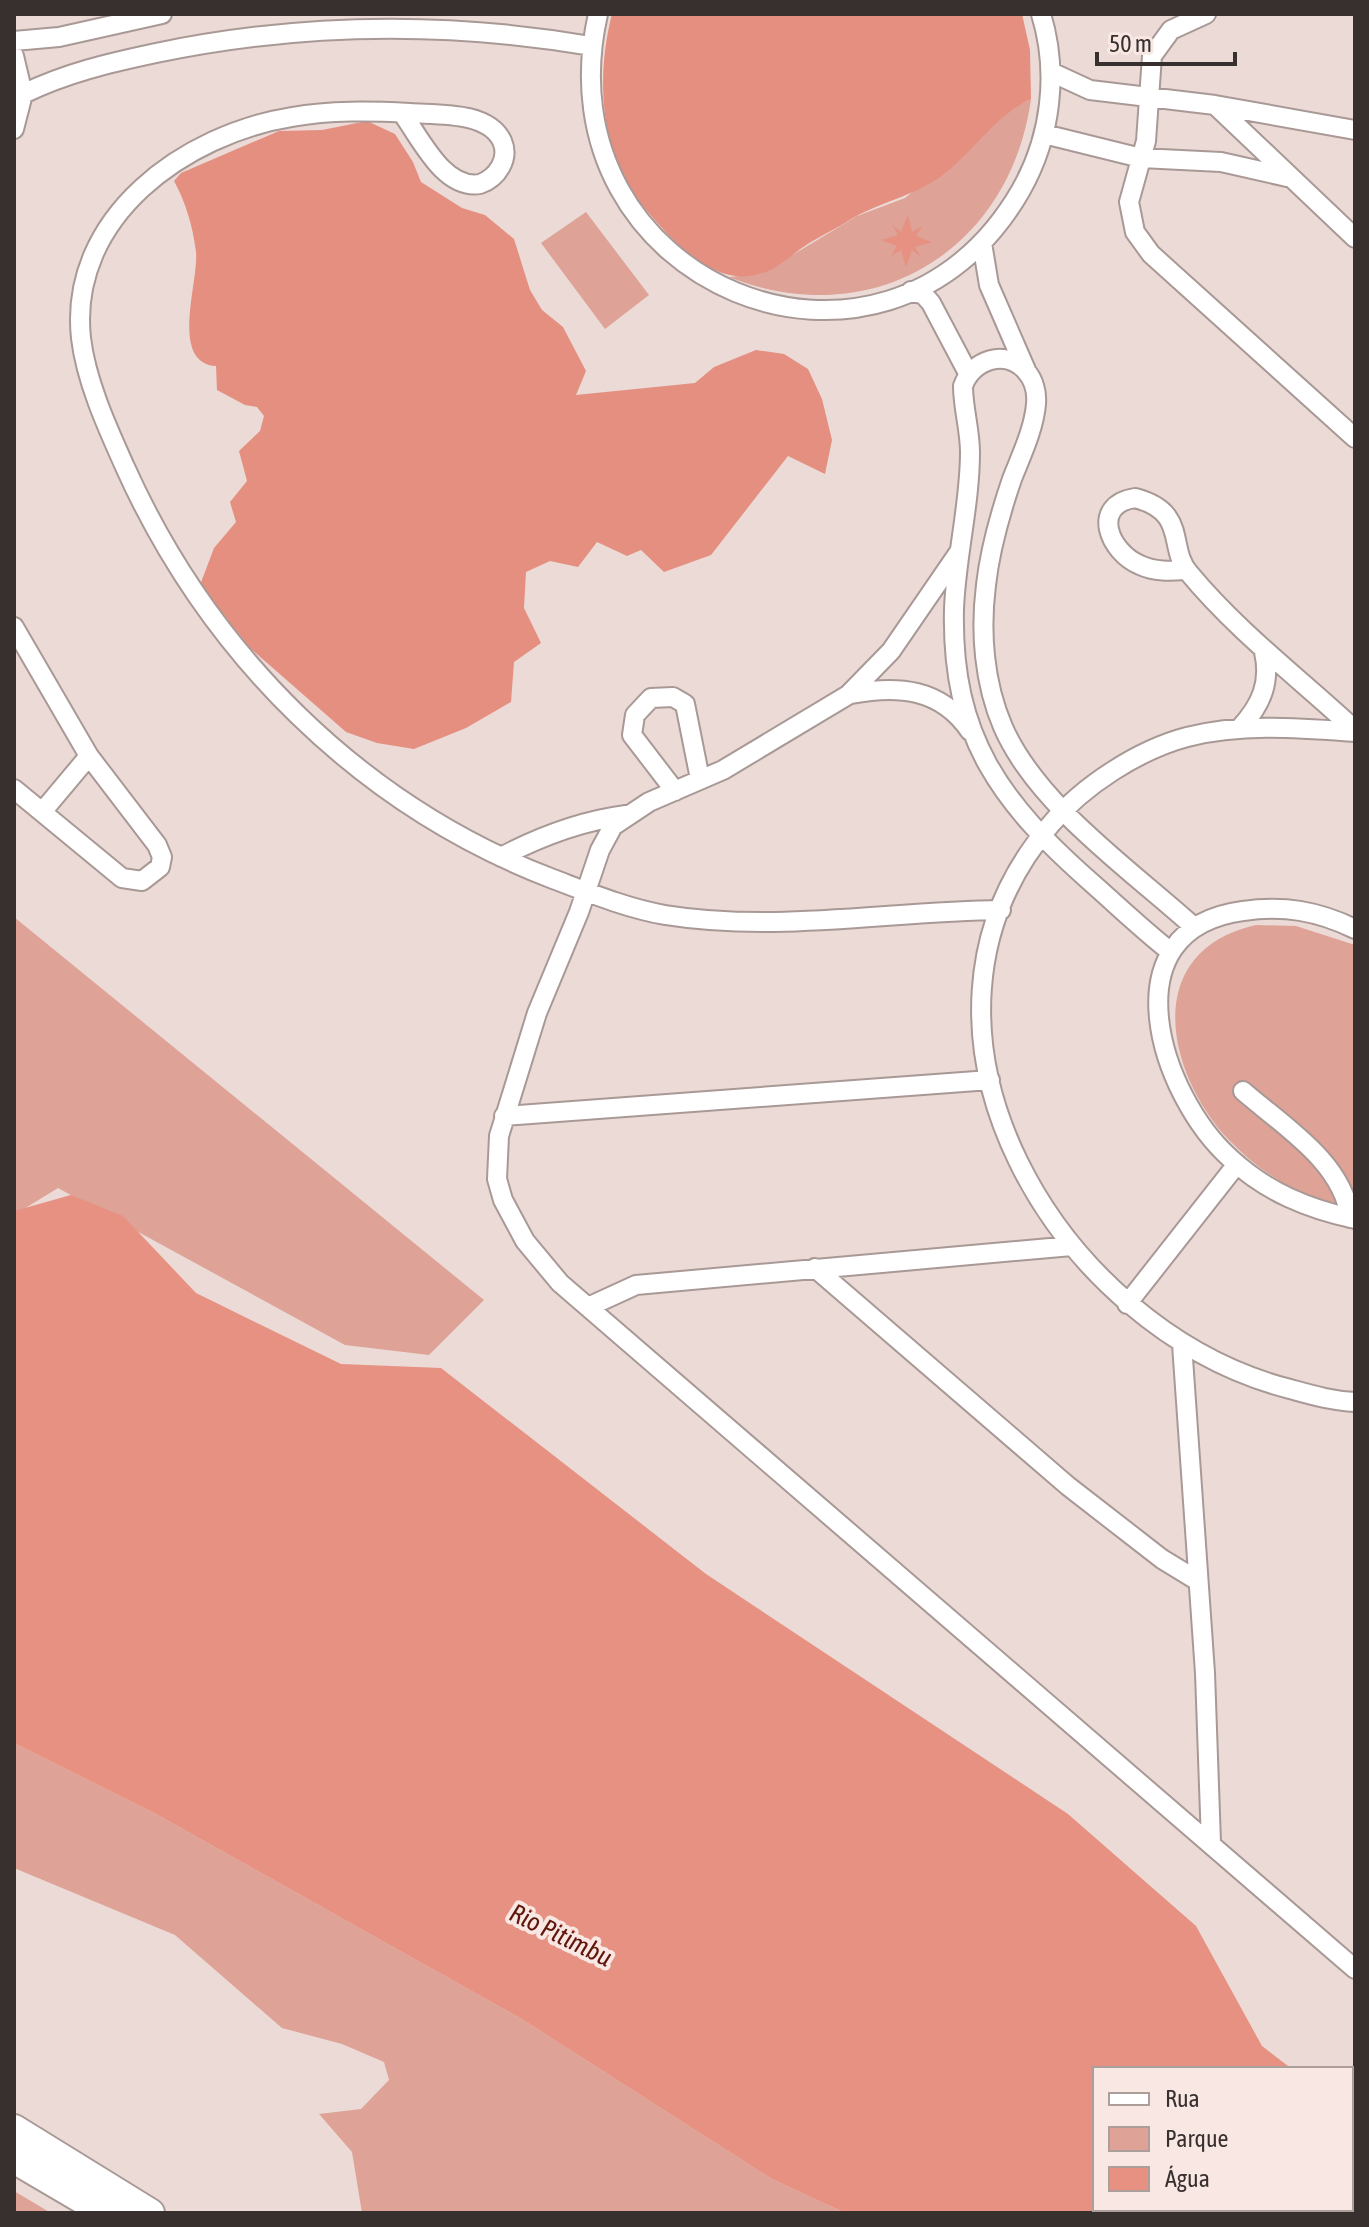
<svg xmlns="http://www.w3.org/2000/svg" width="1369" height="2227" viewBox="0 0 1369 2227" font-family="'Asap Condensed',sans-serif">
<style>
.green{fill:#dea297}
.forest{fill:#e48f80}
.water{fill:#e69181}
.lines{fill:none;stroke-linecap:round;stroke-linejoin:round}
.street-casing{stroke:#a99996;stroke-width:22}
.primary-casing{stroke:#a99996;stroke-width:32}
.street{stroke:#fff;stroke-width:18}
.primary{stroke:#fff;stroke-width:28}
.labels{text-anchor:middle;stroke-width:8;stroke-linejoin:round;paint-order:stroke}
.water-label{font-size:26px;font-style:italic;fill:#61160c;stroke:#f8e7e3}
</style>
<rect width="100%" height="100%" fill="#ebdad6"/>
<!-- green -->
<path class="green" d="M1031,99C1010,251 872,334 729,277L761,274L857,216L905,198L1011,108Z
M586,212L649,295L605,329L541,243Z
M14,917L484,1300L429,1355L345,1345L58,1188L14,1215Z
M1256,925L1296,926L1355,945V1208C1306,1202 1261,1174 1228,1139C1165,1071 1141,951 1256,925Z
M14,1743L156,1814L520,2018L772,2179L845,2213H362L352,2152L319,2114L361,2109L389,2080L384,2062L342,2044L282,2028L175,1935L14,1868Z
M14,2191L51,2213H14Z"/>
<!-- forest -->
<path class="forest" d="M612,14H1022L1030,50L1031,99C995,115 973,153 940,177C913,196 881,202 853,218C839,227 824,234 811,242C794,252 779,269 760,274C711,288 670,238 642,205C599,153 596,76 612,14Z
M367,121L395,134L413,162L421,182L462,208L485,215L514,239L530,290L542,310L563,327L586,371L576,395L695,383L714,367L756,350L784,354L808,369L822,399L832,440L825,474L788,456L711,555L664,572L641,550L627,556L597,542L578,567L550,561L526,572L524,608L541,643L514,662L511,702L466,728L414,749L377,743L346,732L250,648L200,585L214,548L236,522L230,502L247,481L239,451L260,431L264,416L257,407L245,405L217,390L216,366C169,363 199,282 196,252C193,227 186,203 174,181L181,173L279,131L322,130Z"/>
<!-- water -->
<path class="water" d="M908,215L912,232L922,226L916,236L932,242L915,247L921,257L912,250L906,267L901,250L891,256L897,246L881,240L898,235L892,225L901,232Z
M71,1195L123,1216L196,1293L341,1364L441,1368L706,1574L1068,1814L1196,1926L1262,2046L1292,2069H1095V2209H1351V2113H1355V2213H845L772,2179L520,2018L156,1814L14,1743V1211Z"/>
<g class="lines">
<defs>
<path id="street" d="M598,14C537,284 885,427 1021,190C1051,137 1059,73 1041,14
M1206,14L1171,30L1152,56L1146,141L1129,202L1135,232L1151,254L1355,438
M14,41L59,37L162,14
M14,56L23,94L14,129
M1051,72L1090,90L1215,105L1355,130
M23,94C66,73 109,63 156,53C300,23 445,21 591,46
M1215,105L1355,238
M402,113C421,139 444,190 480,184C497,178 510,159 502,141C488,111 437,115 410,113C371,111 331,110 292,117C185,134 68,217 81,338C86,381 107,427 125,467C209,654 360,805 553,879C590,893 626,908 665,915C777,933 889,911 1001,910
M1044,134L1141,158L1221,162L1287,177
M982,243L989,285L1026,370
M911,291L924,295L931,303L968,373
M959,552L891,651L848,695L723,770L649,802L613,826L600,850L579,912L537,1013L499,1136L497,1179L503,1200L525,1241L560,1283L1355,1969
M1185,570C1170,571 1155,572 1140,565C1109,552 1090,505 1135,498C1189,512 1167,548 1189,573C1238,632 1299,678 1355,730
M14,627L89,756L157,845L162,857L160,867L142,881L122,878L14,789
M851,694C897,685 941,688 970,731
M1240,728C1261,705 1271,683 1264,652
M1355,732C1299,728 1241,723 1187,737C1138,750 1083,786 1051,824C875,1028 1060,1331 1290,1389C1312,1395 1332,1401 1355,1402
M675,791L632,735L635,715L651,698L673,697L685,704L700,779
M42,812L89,756
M501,857C541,836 580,821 626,815
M1355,929C1318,911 1284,905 1243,911C1106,929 1160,1096 1231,1159C1267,1192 1308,1209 1355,1219
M1171,952C1144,931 1119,907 1093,884C1001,803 951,738 954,609C956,556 970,505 970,452C970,430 963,408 963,386C972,360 1006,348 1026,371C1034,380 1037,393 1036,404C1034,429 1021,456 1012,479C1000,514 990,549 986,585C980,632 984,683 1003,727C1037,805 1131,870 1194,927
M1243,1091C1283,1126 1343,1162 1350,1218
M504,1116L990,1080
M815,1268L1068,1486L1162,1559L1198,1581
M1127,1304L1237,1164
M588,1307L636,1285L1072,1246
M1182,1344L1205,1673L1211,1842"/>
<path id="primary" d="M14,2129L150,2213
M14,2159L106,2213"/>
</defs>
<!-- street casing -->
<use href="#street" class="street-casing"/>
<!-- primary casing -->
<use href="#primary" class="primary-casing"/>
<!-- street -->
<use href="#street" class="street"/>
<!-- primary -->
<use href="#primary" class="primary"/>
</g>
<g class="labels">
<!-- water labels -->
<g class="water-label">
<text transform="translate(561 1935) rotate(26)" y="9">Rio Pitimbu</text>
</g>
</g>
<!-- border -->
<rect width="1369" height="2227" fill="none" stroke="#37302f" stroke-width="32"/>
<!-- legend -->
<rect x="1093" y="2067" width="260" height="144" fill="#f8e7e3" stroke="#ab9e9b" stroke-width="2"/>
<rect x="1109" y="2093" width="40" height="12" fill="#ffffff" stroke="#ab9e9b" stroke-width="2"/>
<text x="1165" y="2107" font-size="24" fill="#37302f">Rua</text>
<rect x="1109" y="2127" width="40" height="24" fill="#dea297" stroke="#ab9e9b" stroke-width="2"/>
<text x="1165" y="2147" font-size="24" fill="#37302f">Parque</text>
<rect x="1109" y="2167" width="40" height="24" fill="#e69181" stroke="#ab9e9b" stroke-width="2"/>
<text x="1165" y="2187" font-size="24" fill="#37302f">Água</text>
<!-- scale -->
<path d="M1097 52v12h138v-12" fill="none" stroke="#37302f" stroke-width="4"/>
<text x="1109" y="52" font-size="24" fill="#37302f" stroke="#f8e7e3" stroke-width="6" paint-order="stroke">50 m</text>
</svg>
